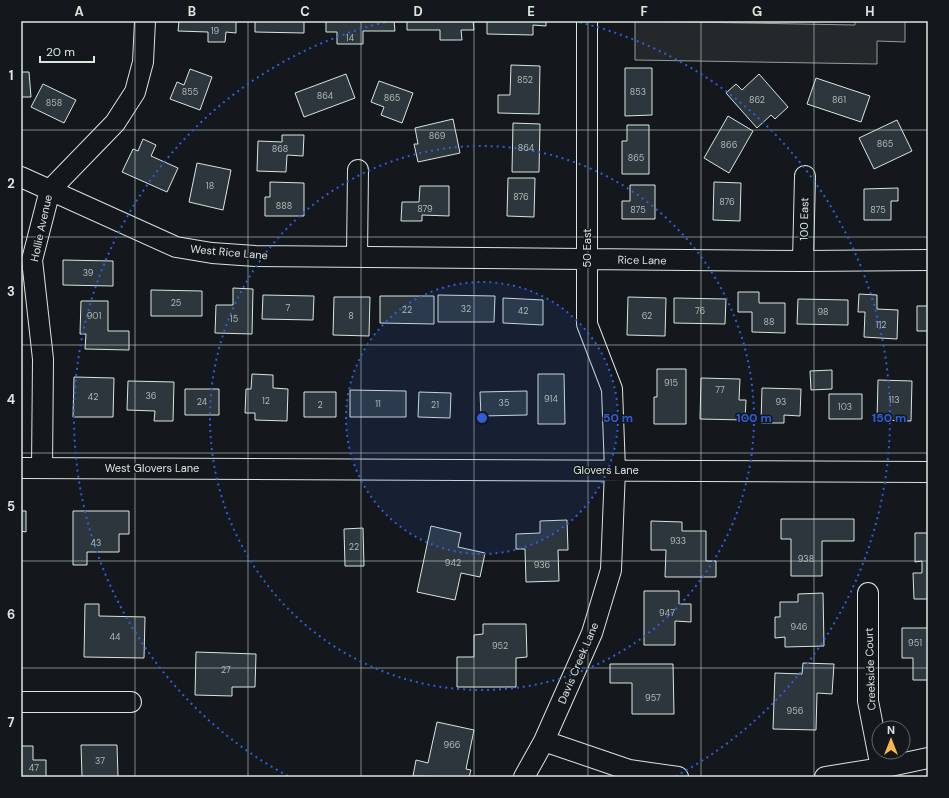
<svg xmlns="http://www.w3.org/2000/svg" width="949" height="798" viewBox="0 0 949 798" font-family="'DM Sans',sans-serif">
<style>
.parking{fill:#24282b;stroke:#939e99}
.building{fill:#2c363c;stroke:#d8e6dc}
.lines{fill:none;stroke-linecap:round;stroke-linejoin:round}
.minor-casing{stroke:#d8e6dc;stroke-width:22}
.minor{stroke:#14181c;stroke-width:20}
.grid{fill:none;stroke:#d8e6dc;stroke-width:1;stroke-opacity:0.55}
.ring{fill:none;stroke:#305dd8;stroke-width:2;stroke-dasharray:2 4}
.labels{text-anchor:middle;stroke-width:3;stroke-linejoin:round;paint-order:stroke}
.number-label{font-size:9px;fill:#adbab4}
.street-label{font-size:11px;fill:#d8e6dc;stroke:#14181c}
.centre{fill:#305dd8;stroke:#14181c;stroke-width:2}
.ring-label{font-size:12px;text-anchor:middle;font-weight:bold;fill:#305dd8;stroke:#14181c;stroke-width:3;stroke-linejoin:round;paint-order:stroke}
.neatline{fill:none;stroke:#d8e6dc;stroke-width:1.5}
.grid-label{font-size:13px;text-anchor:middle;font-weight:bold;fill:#d8e6dc}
</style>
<rect width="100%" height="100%" fill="#14181c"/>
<!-- parking -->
<path class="parking" d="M635,21L855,25V21H905V42L877,41V64L635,60Z"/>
<!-- building -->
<path class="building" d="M179,21H236V33L226,32L225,42H208V32L178,31Z
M255,21H304V33L255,32Z
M326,21H394L395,31H363V44H337V32H326Z
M407,21H473L474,30H461L462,40H440V30H407Z
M487,21H546V26L533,25V35L487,34Z
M511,65L540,66L539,114L498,113V95H510Z
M625,68H652V115L625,116Z
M190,69L212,77L200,110L170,99L177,82L184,85Z
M21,72H29L31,97H21Z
M346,74L355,98L304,117L295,93Z
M759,74L788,107L775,119L771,115L757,128L726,93L736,84L742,90Z
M816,78L870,96L861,122L807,104Z
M379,81L413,93L402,123L381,115L384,107L371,102Z
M43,84L76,100L64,123L31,107Z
M728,116L753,131L729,173L704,158Z
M453,119L460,153L418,162L414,144H418L415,128Z
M897,120L912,151L874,169L859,138Z
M513,123L540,124L539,172H512Z
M627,125H649V174H622V141H627Z
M282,135H304L303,156L287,155L286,172L257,171L258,141L282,142Z
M143,139L156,145L151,156L178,168L167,192L122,172L133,149L138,151Z
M197,163L231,170L223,210L189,202Z
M508,178H535L534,217L507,216Z
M270,182L304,183V216H265V197H270Z
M714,182L741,183L740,221L713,220Z
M630,185H655V219H622V201H630Z
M420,186H449V216L422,215V221H401L402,202H419Z
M898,188V201H891V220H864V189Z
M63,260L113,261V286L63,285Z
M233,288L253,289L252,334L215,333L216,305H233Z
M151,290L202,291V316H151Z
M738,292H759V303H785V333L752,332V312H738Z
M859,294L877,295V309L898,310L897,339L864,337L865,312H858Z
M263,295L314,296L313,320L262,319Z
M438,295L495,296L494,322H438Z
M380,296H434V324L380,323Z
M334,297H370L369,336L333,335Z
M628,297L666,298L665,336L627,335Z
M503,298L543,300V325L503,323Z
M674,298L726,299L725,324L674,323Z
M798,299L848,300V325L797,324Z
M81,301H108V331H129V350L85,349L86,334H80Z
M917,306H928V331H917Z
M657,369H686V424H654V397H657Z
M832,370V389L811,390L810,371Z
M252,374L273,375V388L288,389L287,421L255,420V413H245L246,389H251Z
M538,374H564L565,424H538Z
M74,377L114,378L113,417H73Z
M701,378L740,379L739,400H746L745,420L700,419Z
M878,380L912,381L911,421L877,420Z
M128,381L174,382L173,421H154L155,411L127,410Z
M762,388L801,389L800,416L784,415V423H761Z
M185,389H219V415H185Z
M350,390L406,391V417H350Z
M527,391V415L481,416L480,392Z
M304,392H336V417H304Z
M419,392L451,393L450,418L418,417Z
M829,394H862V419H829Z
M21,511H26V532L21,531Z
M73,511H129V534H119V552H87V565H73Z
M781,519H854V541H822V576H791V539H781Z
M567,520L568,550H558L559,581L526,582L525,549H516V534L540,533V521Z
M651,521L682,522V531H706V561H716V577H665L666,550H651Z
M431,526L461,533L458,547L485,553L480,577L461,573L455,600L417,592Z
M363,528L364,566H345L344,529Z
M915,533H928V599H914L913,573H922V561L915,562Z
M644,591H679V604H691V622L675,621V645H644Z
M823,593L824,646L785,647V637L775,638V617H780V602H798V594Z
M85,604H99V616L145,617L144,658L84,657Z
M483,624H526L527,657L516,658V687H457V657H474V635L483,634Z
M902,628H928V680H913V658H902Z
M196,652L256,654L255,687H232V696L195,695Z
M803,663L834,664L832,694L817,693L816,730L773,729L775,673L802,674Z
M610,664H673L674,714H632V683H610Z
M437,722L474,730L466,769L471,770L469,777L413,776L416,760L428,763Z
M81,745H117L118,777H82Z
M21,746H33V760H46V777H21Z"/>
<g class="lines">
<defs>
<path id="minor" d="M21,177L176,247L212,253L255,256L803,261L928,260
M357,257L358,170
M803,261L805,176
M21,468L928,472
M42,468L43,359L32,260L50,190L115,123L135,92L143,62L145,21
M868,593V701L881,768
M21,702H131
M544,741L629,770L678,777
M524,777L544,741L592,633L611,570L615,470L612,389L587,324V21
M825,777L881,768L928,758"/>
</defs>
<!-- minor casing -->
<use href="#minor" class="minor-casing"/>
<!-- minor -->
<use href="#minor" class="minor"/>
</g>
<!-- grid -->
<path class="grid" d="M135,21V777M248,21V777M361,21V777M474,21V777M588,21V777M701,21V777M814,21V777M21,130H928M21,237H928M21,345H928M21,453H928M21,561H928M21,668H928"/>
<!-- distance rings -->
<circle cx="482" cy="418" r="136" fill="#305dd8" fill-opacity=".12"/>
<g class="ring">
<circle cx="482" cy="418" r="136"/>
<circle cx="482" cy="418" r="272"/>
<path d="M288 776A407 407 0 0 1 390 21M574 21A407 407 0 0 1 676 776"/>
</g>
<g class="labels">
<!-- number labels -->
<g class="number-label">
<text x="215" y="34">19</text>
<text x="350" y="41">14</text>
<text x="525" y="83">852</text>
<text x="190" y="95">855</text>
<text x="638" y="95">853</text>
<text x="325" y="99">864</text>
<text x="392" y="101">865</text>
<text x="757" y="103">862</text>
<text x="839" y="103">861</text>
<text x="54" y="106">858</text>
<text x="437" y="139">869</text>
<text x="885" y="147">865</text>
<text x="729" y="148">866</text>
<text x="526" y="151">864</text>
<text x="280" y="152">868</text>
<text x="636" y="161">865</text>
<text x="210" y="189">18</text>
<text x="521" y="200">876</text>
<text x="727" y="205">876</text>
<text x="284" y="209">888</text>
<text x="425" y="212">879</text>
<text x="638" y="213">875</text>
<text x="878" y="213">875</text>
<text x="88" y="276">39</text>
<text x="176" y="306">25</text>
<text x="288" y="311">7</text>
<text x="466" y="312">32</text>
<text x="407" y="313">22</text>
<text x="523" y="314">42</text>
<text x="700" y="314">76</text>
<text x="823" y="315">98</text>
<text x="94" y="319">901</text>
<text x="351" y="319">8</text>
<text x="647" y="319">62</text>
<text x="234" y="322">15</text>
<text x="769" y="325">88</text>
<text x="881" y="328">112</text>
<text x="671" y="386">915</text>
<text x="720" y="393">77</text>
<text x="151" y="399">36</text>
<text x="93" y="400">42</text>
<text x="551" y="402">914</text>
<text x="894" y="403">113</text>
<text x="266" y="404">12</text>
<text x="202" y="405">24</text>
<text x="781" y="405">93</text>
<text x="504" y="406">35</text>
<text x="378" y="407">11</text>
<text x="320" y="408">2</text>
<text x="435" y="408">21</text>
<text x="845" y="410">103</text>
<text x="678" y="544">933</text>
<text x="96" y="546">43</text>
<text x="354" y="550">22</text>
<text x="806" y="562">938</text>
<text x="453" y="566">942</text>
<text x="542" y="568">936</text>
<text x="667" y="616">947</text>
<text x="799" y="630">946</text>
<text x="115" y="640">44</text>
<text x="915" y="646">951</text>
<text x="500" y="649">952</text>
<text x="226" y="673">27</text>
<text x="653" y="701">957</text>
<text x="795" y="714">956</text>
<text x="452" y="748">966</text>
<text x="100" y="764">37</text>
<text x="34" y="771">47</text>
</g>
<!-- street labels -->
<g class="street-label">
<text transform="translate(804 219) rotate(-89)" y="4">100 East</text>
<text transform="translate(41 228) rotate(-78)" y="4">Hollie Avenue</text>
<text transform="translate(587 248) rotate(-90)" y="4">50 East</text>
<text transform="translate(229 252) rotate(5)" y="4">West Rice Lane</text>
<text transform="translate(642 260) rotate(1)" y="4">Rice Lane</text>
<text x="152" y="472">West Glovers Lane</text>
<text x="606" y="474">Glovers Lane</text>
<text transform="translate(578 663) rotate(-67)" y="4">Davis Creek Lane</text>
<text transform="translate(870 669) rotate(-92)" y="4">Creekside Court</text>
</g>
</g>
<circle cx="482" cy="418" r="6" class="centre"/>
<g class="ring-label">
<text x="618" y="422">50 m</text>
<text x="754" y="422">100 m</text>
<text x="889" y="422">150 m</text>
</g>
<!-- border -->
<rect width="949" height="798" fill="none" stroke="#14181c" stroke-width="44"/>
<!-- north arrow -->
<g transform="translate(891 740)"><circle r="19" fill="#14181c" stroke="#626a69"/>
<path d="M0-3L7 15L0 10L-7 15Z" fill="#ffb74d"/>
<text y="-6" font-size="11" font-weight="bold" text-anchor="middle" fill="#d8e6dc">N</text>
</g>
<!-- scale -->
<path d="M40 56v6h54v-6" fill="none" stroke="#d8e6dc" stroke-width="2"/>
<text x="46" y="56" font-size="12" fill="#d8e6dc" stroke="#14181c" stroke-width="3" paint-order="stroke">20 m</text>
<rect x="22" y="22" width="905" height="754" class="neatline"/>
<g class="grid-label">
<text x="79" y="16">A</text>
<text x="192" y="16">B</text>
<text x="305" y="16">C</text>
<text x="418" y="16">D</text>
<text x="531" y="16">E</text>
<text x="644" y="16">F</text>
<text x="757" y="16">G</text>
<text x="870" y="16">H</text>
<text x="11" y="80">1</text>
<text x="11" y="188">2</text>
<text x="11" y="296">3</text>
<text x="11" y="404">4</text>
<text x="11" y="511">5</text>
<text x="11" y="619">6</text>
<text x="11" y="727">7</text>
</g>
</svg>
